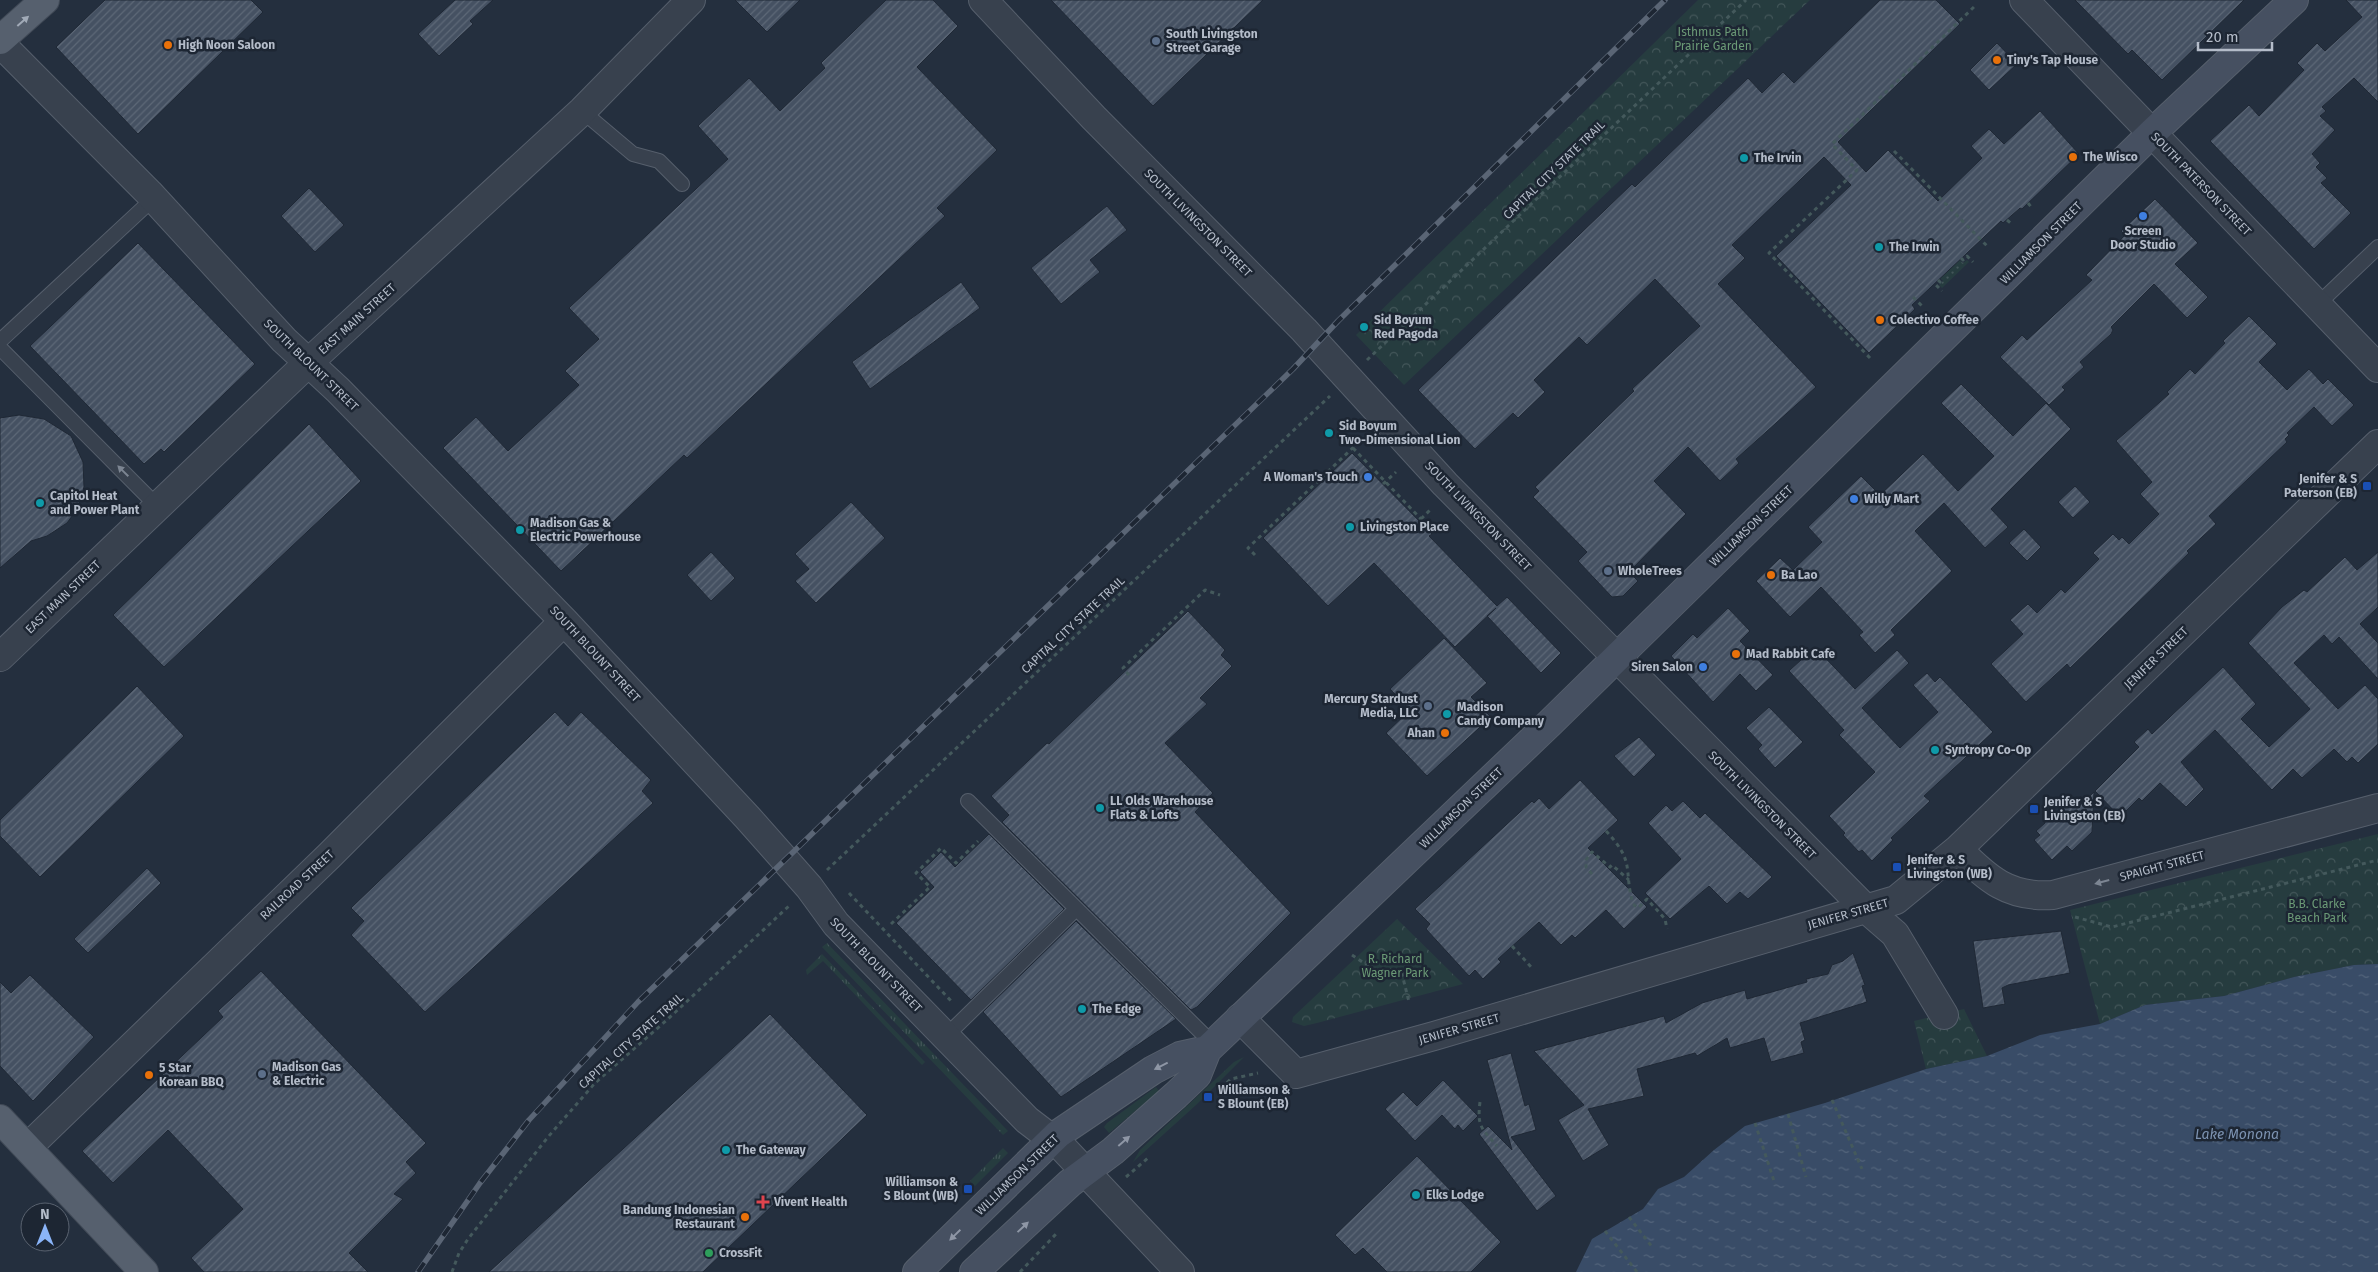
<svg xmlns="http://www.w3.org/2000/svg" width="2378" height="1272" viewBox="0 0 2378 1272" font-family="'Fira Sans',sans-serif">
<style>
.grass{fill:url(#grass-tufts)}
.park{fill:url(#park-crowns)}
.garden{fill:url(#garden-dots)}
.water{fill:url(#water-ripples)}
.building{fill:url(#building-hatch);stroke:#1f2835}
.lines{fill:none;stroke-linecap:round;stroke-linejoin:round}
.lane-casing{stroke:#565f6c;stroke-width:16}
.street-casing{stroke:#565f6c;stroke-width:30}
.secondary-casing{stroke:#565f6c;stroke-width:30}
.primary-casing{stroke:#414a57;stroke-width:30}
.path{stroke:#44595c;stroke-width:3;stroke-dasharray:4 4;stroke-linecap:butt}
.lane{stroke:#38414e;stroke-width:14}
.street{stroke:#38414e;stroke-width:28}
.secondary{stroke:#465061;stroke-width:28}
.primary{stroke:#56606e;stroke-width:28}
.rail-casing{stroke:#5a6575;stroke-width:5.5}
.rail{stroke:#1d2633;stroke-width:4;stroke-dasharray:11;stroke-linecap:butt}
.oneway{fill:#a1aab7}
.oneway2{fill:#7c8592}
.oneway3{fill:#8e96a5}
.service-dot{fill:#5c6f8a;stroke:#1d2633;stroke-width:2}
.food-dot{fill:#e8710a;stroke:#1d2633;stroke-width:2}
.culture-dot{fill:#0f9aa8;stroke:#1d2633;stroke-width:2}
.shop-dot{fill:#3f7fe0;stroke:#1d2633;stroke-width:2}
.transit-dot{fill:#1a4fb4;stroke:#1d2633;stroke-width:2}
.health-dot{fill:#e0444e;stroke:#1d2633;stroke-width:2}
.leisure-dot{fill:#2e9e5b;stroke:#1d2633;stroke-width:2}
.labels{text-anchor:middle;stroke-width:5;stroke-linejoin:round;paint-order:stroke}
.park-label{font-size:12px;fill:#6b9a76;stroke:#1d2633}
.poi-label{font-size:12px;font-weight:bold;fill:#b4bcc9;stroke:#1d2633;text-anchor:start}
.street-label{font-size:12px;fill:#b4bcc9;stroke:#1d2633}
.water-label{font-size:14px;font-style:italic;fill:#7c92b1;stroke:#1d2633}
</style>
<defs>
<pattern id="grass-tufts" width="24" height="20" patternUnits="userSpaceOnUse" patternTransform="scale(1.25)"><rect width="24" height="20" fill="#263c3f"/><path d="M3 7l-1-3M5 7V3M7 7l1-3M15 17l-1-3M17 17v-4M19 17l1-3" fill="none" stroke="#435659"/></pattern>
<pattern id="park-crowns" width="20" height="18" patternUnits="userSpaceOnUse" patternTransform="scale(1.25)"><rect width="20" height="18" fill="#263c3f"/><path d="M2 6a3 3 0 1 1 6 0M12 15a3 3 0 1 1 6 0" fill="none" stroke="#435659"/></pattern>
<pattern id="garden-dots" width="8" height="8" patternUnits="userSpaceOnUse" patternTransform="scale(1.25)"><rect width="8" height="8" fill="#263c3f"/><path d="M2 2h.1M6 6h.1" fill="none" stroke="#435659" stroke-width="1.8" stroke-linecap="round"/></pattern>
<pattern id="water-ripples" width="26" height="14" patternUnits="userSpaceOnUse" patternTransform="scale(1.25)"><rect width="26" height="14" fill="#394c67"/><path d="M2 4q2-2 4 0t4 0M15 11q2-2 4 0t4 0" fill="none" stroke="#53647b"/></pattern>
<pattern id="building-hatch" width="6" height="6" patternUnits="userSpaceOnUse" patternTransform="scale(1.25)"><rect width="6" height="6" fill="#455162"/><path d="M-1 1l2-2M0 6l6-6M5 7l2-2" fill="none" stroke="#5d6877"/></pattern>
</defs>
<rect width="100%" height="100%" fill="#242f3e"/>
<!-- grass -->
<path class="grass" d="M827,943L1008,1131L1003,1135L822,947Z
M822,954L925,1062L922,1065L823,961L807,975L806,970Z
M1244,1057L1196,1105L1133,1162L1140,1150L1234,1062Z
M1156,1087L1159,1091L1109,1133L1104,1127L1107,1123Z
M1003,1148L1008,1153L975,1186L970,1181Z"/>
<!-- park -->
<path class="park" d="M1698,0H1810L1404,385L1356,335Z
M2378,834V964L2354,965L2294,977L2224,996L2145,1005L2100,1024L2070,910Z
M1397,919L1463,984L1317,1023L1304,1026L1292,1022L1293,1017Z
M1964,1009L1987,1056L1926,1069L1914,1021Z"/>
<!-- garden -->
<path class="garden" d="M1960,260L1963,263L1967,260L1969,262L1942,288L1939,285L1943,281L1940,278Z"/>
<!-- water -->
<path class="water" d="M2378,964V1272H1576L1592,1239L1643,1209L1658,1189L1684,1177L1714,1150L1745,1126L1825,1103L1926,1069L1987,1056L2040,1035L2100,1024L2145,1005L2224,996L2294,977L2354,965Z"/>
<!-- building -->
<path class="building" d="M105,0H251L263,12L138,134L56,47Z
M455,0H493L470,21L473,24L439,56L418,34Z
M735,0H800L767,32Z
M886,0H933L958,26L917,67L997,150L937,208L945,216L687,458L684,455L561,571L443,448L476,417L508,451L579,385L565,371L599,339L569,308L728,159L698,126L749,78L780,111L825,68L821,63Z
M1051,0H1263L1153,106Z
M1880,0H1936L1960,24L1838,142L1866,172L1888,150L1938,201L1982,158L1971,146L1989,129L2004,144L2040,111L2079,154L2022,209L2020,208L2003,223L2001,221L1967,253L1912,305L1915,309L1869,353L1776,256L1851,185L1824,157L1732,245L1745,258L1718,284L1816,387L1736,459L1739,463L1720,481L1688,447L1654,481L1686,514L1629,572L1638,581L1623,596L1612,597L1578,561L1587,552L1533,497L1539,491L1535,487L1634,391L1632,389L1700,326L1655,279L1587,345L1579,337L1534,380L1545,392L1518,418L1513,413L1475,449L1418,390L1632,184L1635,187L1748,78L1762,93L1783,72L1794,83Z
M2075,0H2244L2162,80L2132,50L2128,54Z
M2346,0H2378V102L2354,78L2322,107L2326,111L2320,116L2335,130L2312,154L2320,163L2316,167L2327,178L2321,183L2351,213L2314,249L2210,141L2249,105L2259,116L2304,70L2297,63L2317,43L2325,51L2362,17Z
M1997,43L2017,64L1989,90L1970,70Z
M309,188L344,225L315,252L281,216Z
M2155,199L2198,243L2175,264L2208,297L2187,318L2154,284L2111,327L2113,330L2111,334L2080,362L2084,367L2062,387L2065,390L2049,405L2000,357L2022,335L2027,340L2092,280L2086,275L2125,235L2121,231Z
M1107,206L1127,230L1090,260L1100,272L1061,304L1031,268Z
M138,243L255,364L164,452L161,449L144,464L30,346Z
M961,282L980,308L870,389L852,362Z
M2249,316L2277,344L2259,362L2287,390L2309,369L2323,384L2328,379L2354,405L2332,426L2314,407L2287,433L2289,435L2285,439L2287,442L2209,516L2216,524L2187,551L2189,553L2070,668L2067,664L2026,702L1991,664L2023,634L2010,620L2028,604L2037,613L2061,589L2065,593L2099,559L2093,553L2113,534L2119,540L2122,537L2129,544L2159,514L2140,494L2152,482L2116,441L2169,394L2167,392L2190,369L2195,374L2225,343L2223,341Z
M1961,384L2013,436L2046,403L2071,429L1991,509L2008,527L1985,548L1944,503L1915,531L1952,571L1891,630L1895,635L1875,653L1859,635L1863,632L1821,587L1790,617L1756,581L1780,558L1793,570L1822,542L1808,527L1861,476L1880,495L1923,454L1958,491L1994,456L1941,403Z
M19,415L44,419L71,436L83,462L84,487L78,508L67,523L47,536L31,541L0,568V418Z
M309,424L361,481L164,667L113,615Z
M1352,453L1432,534L1429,536L1497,606L1507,597L1561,653L1541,673L1487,616L1496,608L1455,647L1374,563L1328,606L1263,538Z
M2075,486L2090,502L2073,518L2058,502Z
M851,502L885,538L816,603L795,581L809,569L795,554Z
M2024,529L2041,547L2027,561L2009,543Z
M711,552L735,578L711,601L687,575Z
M2378,552V607L2360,624L2378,643V679L2339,637L2332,644L2324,635L2294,663L2338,709L2365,685L2378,699V744L2358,763L2352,757L2347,762L2334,749L2302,778L2293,769L2272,790L2215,730L2181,762L2204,789L2186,807L2160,783L2142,801L2139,798L2120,817L2095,791L2139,747L2134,742L2148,729L2152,734L2223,667L2256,704L2241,719L2269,747L2310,709L2248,643L2282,607L2304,590L2307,592L2345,557L2357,570Z
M1728,608L1750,631L1740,641L1773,675L1756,691L1740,674L1713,702L1671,656L1693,634L1697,638Z
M1188,611L1225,650L1221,655L1232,666L1200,698L1207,704L1165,743L1213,793L1195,812L1291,913L1197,1007L1191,1010L1002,822L1009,815L991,796L1047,743L1049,744Z
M1444,638L1487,683L1471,697L1491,717L1427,776L1386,733L1410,710L1390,689Z
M1815,647L1855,689L1897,650L1909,663L1862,708L1900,748L1938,712L1913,685L1927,673L1935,682L1940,677L1993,732L1924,796L1930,801L1891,838L1893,840L1872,861L1862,850L1859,852L1843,835L1845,833L1829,816L1875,772L1839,735L1844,730L1789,671Z
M137,686L184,736L40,877L0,836V820Z
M1769,707L1803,742L1775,768L1758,749L1762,745L1746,728Z
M555,712L568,726L581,712L651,780L642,791L653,803L425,1012L351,935L364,921L351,908Z
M1639,737L1656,755L1634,777L1614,756Z
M1580,780L1618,820L1588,848L1647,907L1624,929L1606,910L1575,938L1572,935L1561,945L1539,922L1498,959L1501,962L1483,979L1475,970L1469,976L1426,929L1430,924L1415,909L1532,801L1534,803L1539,798L1549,809Z
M2094,792L2092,832L2072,851L2067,846L2052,860L2034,840L2040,835L2036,831L2045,823V815H2053L2069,800L2077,808Z
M1683,801L1700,818L1705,813L1772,877L1748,899L1740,892L1727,904L1709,886L1670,919L1645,893L1681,859L1648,823L1666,805L1672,811Z
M989,834L1064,909L971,1000L896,923L934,887L920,872L931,862L941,852L955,867Z
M147,868L161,883L88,953L74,939Z
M1076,921L1176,1019L1061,1097L983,1012Z
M2061,931L2070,973L2008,985L2002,988L2005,1004L1983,1008L1973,941Z
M1853,953L1865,985L1862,986L1867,1002L1800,1023L1805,1040L1801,1042L1804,1053L1771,1062L1764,1038L1730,1048L1727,1038L1697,1056L1695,1053L1637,1069L1644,1096L1588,1109L1609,1145L1583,1161L1558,1120L1584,1105L1534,1051L1664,1016L1666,1023L1702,1003L1745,990L1747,999L1807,982L1806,979L1828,974L1832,965L1843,961Z
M261,971L426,1143L406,1162L416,1173L394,1194L403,1199L349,1253L368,1272H204L191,1258L243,1209L168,1130L113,1183L82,1151L223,1017L218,1011Z
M30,975L94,1037L33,1101L0,1066V982L11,993Z
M770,1014L867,1115L703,1272H489Z
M1511,1053L1525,1106L1529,1104L1536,1130L1511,1137L1556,1196L1537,1211L1479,1134L1488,1126L1512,1150L1487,1060Z
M1443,1080L1478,1116L1463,1131L1458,1125L1455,1129L1442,1115L1415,1141L1385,1109L1403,1092L1417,1106Z
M1417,1156L1501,1242L1471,1272H1387L1363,1248L1355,1255L1335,1235Z"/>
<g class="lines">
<defs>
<path id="lane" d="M582,111L633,154L659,161L682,184
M2317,305L2378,247
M0,341L154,198
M0,348L157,506
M968,801L1213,1044
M945,1037L1076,909"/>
<path id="street" d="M983,0L1094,118L1304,330L1445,484L1865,908L1895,934L1944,1015
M2024,0L2378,368
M0,43L149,193L284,340L338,390L564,621L747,817L809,887L836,924L1027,1120L1061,1146L1180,1272
M0,657L309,362L582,111L691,0
M1958,849C1987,879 2009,898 2053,895L2378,808
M1240,1018L1296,1074L1434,1036L1896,900L1958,849L2378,444
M28,1147L329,856L564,621"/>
<path id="secondary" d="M917,1272L1058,1134L1153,1070L1180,1056L1207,1050
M974,1272L1070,1183L1113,1151L1176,1095L1197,1075L1207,1050L1550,723L2152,133L2294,0"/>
<path id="primary" d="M0,40L45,0
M0,1119L144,1272"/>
</defs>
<!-- lane casing -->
<use href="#lane" class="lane-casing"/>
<!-- street casing -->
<use href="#street" class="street-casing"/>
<!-- secondary casing -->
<use href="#secondary" class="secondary-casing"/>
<!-- primary casing -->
<use href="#primary" class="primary-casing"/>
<!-- path -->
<path class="path" d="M1894,151L1989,248
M2028,203L2032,208
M2007,220L2013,225
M1961,258L1963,260L1967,256L1973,262
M1938,280L1940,282L1936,285L1942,291
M1913,297L1924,308
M1902,321L1905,325
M1870,358L1769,253L1857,170L1832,144L1976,5
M1367,360L1746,0
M1353,448L1421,519L1419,521
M1383,484L1396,472
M1421,519L1431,509
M1255,555L1248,548L1363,438
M1129,675L1123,668L1205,590L1220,595
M1606,831C1636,863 1623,868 1633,904L1638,908L1647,899L1665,919L1667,929
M827,870L1330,396
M1592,874L1586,867V860L1592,852L1610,867L1612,865L1629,880
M849,893L953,1003
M2075,917L2112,927L2378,860
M891,924L930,887L916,873L941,848L956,863L978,841
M1512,946L1532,968
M1352,955L1373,969L1401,970L1409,1002
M1221,1088L1231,1079L1258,1073
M1832,1100L1862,1169
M1480,1102C1477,1126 1481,1128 1497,1146
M1788,1114L1806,1177
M1755,1123L1775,1184
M1126,1177L1148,1158
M1629,1217L1653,1248
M1605,1231L1637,1272
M452,1272L459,1253L468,1239L548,1137L595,1083L668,1019L790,905
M1020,1272L1056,1234"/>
<!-- lane -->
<use href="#lane" class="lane"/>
<!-- street -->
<use href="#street" class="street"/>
<!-- secondary -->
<use href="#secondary" class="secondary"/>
<!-- primary -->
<use href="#primary" class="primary"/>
<defs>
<path id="rail" d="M418,1272L480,1183L529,1120L638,1002L1293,369L1338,321L1665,0"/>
</defs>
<!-- rail casing -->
<use href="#rail" class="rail-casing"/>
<!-- rail -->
<use href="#rail" class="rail"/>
</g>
<!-- one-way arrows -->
<defs><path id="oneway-solid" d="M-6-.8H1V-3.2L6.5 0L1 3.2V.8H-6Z" transform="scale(1.25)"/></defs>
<use class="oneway" href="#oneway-solid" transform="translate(23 21) rotate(-41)"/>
<g class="oneway2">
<use href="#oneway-solid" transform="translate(123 471) rotate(-135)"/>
<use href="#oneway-solid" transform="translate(2102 882) rotate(165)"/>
</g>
<g class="oneway3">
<use href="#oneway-solid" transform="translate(1161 1066) rotate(153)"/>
<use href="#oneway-solid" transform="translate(1124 1141) rotate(-41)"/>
<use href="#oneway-solid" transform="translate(1023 1227) rotate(-43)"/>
<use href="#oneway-solid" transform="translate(955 1235) rotate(136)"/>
</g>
<!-- markers -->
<g class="service-dot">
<circle cx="1156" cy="41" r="5"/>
<circle cx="1608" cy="571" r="5"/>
<circle cx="1428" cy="706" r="5"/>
<circle cx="262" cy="1074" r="5"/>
</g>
<g class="food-dot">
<circle cx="168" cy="45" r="5"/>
<circle cx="1997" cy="60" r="5"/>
<circle cx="2073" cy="157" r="5"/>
<circle cx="1880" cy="320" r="5"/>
<circle cx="1771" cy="575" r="5"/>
<circle cx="1736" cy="654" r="5"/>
<circle cx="1445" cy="733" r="5"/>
<circle cx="149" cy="1075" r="5"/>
<circle cx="745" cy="1217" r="5"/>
</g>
<g class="culture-dot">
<circle cx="1744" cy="158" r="5"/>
<circle cx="1879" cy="247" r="5"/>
<circle cx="1364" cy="327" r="5"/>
<circle cx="1329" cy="433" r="5"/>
<circle cx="40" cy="503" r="5"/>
<circle cx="1350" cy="527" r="5"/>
<circle cx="520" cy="530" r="5"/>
<circle cx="1447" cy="714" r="5"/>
<circle cx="1935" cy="750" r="5"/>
<circle cx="1100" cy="808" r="5"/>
<circle cx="1082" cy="1009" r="5"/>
<circle cx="726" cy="1150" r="5"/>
<circle cx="1416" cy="1195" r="5"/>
</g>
<g class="shop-dot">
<circle cx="2143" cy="216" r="5"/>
<circle cx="1368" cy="477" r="5"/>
<circle cx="1854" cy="499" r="5"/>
<circle cx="1703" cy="667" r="5"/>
</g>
<g class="transit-dot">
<rect x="2362" y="481" width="10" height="10" rx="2.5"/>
<rect x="2029" y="804" width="10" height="10" rx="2.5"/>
<rect x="1892" y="862" width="10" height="10" rx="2.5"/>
<rect x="1203" y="1092" width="10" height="10" rx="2.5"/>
<rect x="963" y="1184" width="10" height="10" rx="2.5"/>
</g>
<path class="health-dot" d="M760.5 1194.5h5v5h5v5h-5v5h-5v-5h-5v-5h5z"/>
<circle class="leisure-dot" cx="709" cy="1253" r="5"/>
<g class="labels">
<!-- park labels -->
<g class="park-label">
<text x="1713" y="36">Isthmus Path<tspan x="1713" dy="14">Prairie Garden</tspan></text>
<text x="2317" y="908">B.B. Clarke<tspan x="2317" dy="14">Beach Park</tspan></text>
<text x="1395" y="963">R. Richard<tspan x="1395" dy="14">Wagner Park</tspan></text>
</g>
<!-- poi labels -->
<g class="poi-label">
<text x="1166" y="38">South Livingston<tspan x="1166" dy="14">Street Garage</tspan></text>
<text x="178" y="49">High Noon Saloon</text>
<text x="2007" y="64">Tiny's Tap House</text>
<text x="2083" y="161">The Wisco</text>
<text x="1754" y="162">The Irvin</text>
<text x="2143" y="235" text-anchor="middle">Screen<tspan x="2143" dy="14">Door Studio</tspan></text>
<text x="1889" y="251">The Irwin</text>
<text x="1374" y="324">Sid Boyum<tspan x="1374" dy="14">Red Pagoda</tspan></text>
<text x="1890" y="324">Colectivo Coffee</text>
<text x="1339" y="430">Sid Boyum<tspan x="1339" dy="14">Two-Dimensional Lion</tspan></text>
<text x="1358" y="481" text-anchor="end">A Woman's Touch</text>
<text x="2357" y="483" text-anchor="end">Jenifer &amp; S<tspan x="2357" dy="14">Paterson (EB)</tspan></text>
<text x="50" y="500">Capitol Heat<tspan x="50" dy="14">and Power Plant</tspan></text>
<text x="1864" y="503">Willy Mart</text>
<text x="530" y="527">Madison Gas &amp;<tspan x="530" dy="14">Electric Powerhouse</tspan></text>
<text x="1360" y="531">Livingston Place</text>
<text x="1618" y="575">WholeTrees</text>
<text x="1781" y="579">Ba Lao</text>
<text x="1746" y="658">Mad Rabbit Cafe</text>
<text x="1693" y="671" text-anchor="end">Siren Salon</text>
<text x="1418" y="703" text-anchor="end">Mercury Stardust<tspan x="1418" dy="14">Media, LLC</tspan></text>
<text x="1457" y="711">Madison<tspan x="1457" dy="14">Candy Company</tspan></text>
<text x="1435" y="737" text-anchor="end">Ahan</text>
<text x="1945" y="754">Syntropy Co-Op</text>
<text x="1110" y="805">LL Olds Warehouse<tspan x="1110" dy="14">Flats &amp; Lofts</tspan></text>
<text x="2044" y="806">Jenifer &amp; S<tspan x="2044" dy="14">Livingston (EB)</tspan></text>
<text x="1907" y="864">Jenifer &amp; S<tspan x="1907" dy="14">Livingston (WB)</tspan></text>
<text x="1092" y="1013">The Edge</text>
<text x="272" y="1071">Madison Gas<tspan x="272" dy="14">&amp; Electric</tspan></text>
<text x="159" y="1072">5 Star<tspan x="159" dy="14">Korean BBQ</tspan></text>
<text x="1218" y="1094">Williamson &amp;<tspan x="1218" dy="14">S Blount (EB)</tspan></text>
<text x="736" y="1154">The Gateway</text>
<text x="958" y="1186" text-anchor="end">Williamson &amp;<tspan x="958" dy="14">S Blount (WB)</tspan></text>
<text x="1426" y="1199">Elks Lodge</text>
<text x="774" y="1206">Vivent Health</text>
<text x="735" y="1214" text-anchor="end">Bandung Indonesian<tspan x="735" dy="14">Restaurant</tspan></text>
<text x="719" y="1257">CrossFit</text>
</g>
<!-- street labels -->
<g class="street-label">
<text transform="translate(1554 170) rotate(-44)" y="4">CAPITAL CITY STATE TRAIL</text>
<text transform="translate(2201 184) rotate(46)" y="4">SOUTH PATERSON STREET</text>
<text transform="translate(1198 223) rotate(45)" y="4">SOUTH LIVINGSTON STREET</text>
<text transform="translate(2041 243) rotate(-45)" y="4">WILLIAMSON STREET</text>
<text transform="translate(357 319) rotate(-42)" y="4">EAST MAIN STREET</text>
<text transform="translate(311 365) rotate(44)" y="4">SOUTH BLOUNT STREET</text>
<text transform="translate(1478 516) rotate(46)" y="4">SOUTH LIVINGSTON STREET</text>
<text transform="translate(1751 526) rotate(-44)" y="4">WILLIAMSON STREET</text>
<text transform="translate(63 597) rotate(-44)" y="4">EAST MAIN STREET</text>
<text transform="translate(1073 625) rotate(-43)" y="4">CAPITAL CITY STATE TRAIL</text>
<text transform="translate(595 654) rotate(47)" y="4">SOUTH BLOUNT STREET</text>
<text transform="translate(2156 658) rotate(-44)" y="4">JENIFER STREET</text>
<text transform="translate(1762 805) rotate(45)" y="4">SOUTH LIVINGSTON STREET</text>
<text transform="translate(1461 808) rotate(-44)" y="4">WILLIAMSON STREET</text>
<text transform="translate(2162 866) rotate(-15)" y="4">SPAIGHT STREET</text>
<text transform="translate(297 885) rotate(-43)" y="4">RAILROAD STREET</text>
<text transform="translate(1848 914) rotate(-16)" y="4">JENIFER STREET</text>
<text transform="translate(876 965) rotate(46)" y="4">SOUTH BLOUNT STREET</text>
<text transform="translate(1459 1029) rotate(-16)" y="4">JENIFER STREET</text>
<text transform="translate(631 1041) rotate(-42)" y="4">CAPITAL CITY STATE TRAIL</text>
<text transform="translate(1017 1175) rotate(-44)" y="4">WILLIAMSON STREET</text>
</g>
<!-- water labels -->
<g class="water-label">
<text x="2237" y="1139">Lake Monona</text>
</g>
</g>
<!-- north arrow -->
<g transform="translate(45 1227)"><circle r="24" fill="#1d2633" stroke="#59626f"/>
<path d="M0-4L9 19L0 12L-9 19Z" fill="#8ab4f8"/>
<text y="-8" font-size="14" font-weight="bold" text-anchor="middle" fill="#b4bcc9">N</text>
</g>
<!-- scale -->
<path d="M2198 42v8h74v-8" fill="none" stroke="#b4bcc9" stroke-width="2.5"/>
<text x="2206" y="42" font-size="15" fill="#b4bcc9" stroke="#1d2633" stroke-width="4" paint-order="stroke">20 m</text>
</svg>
